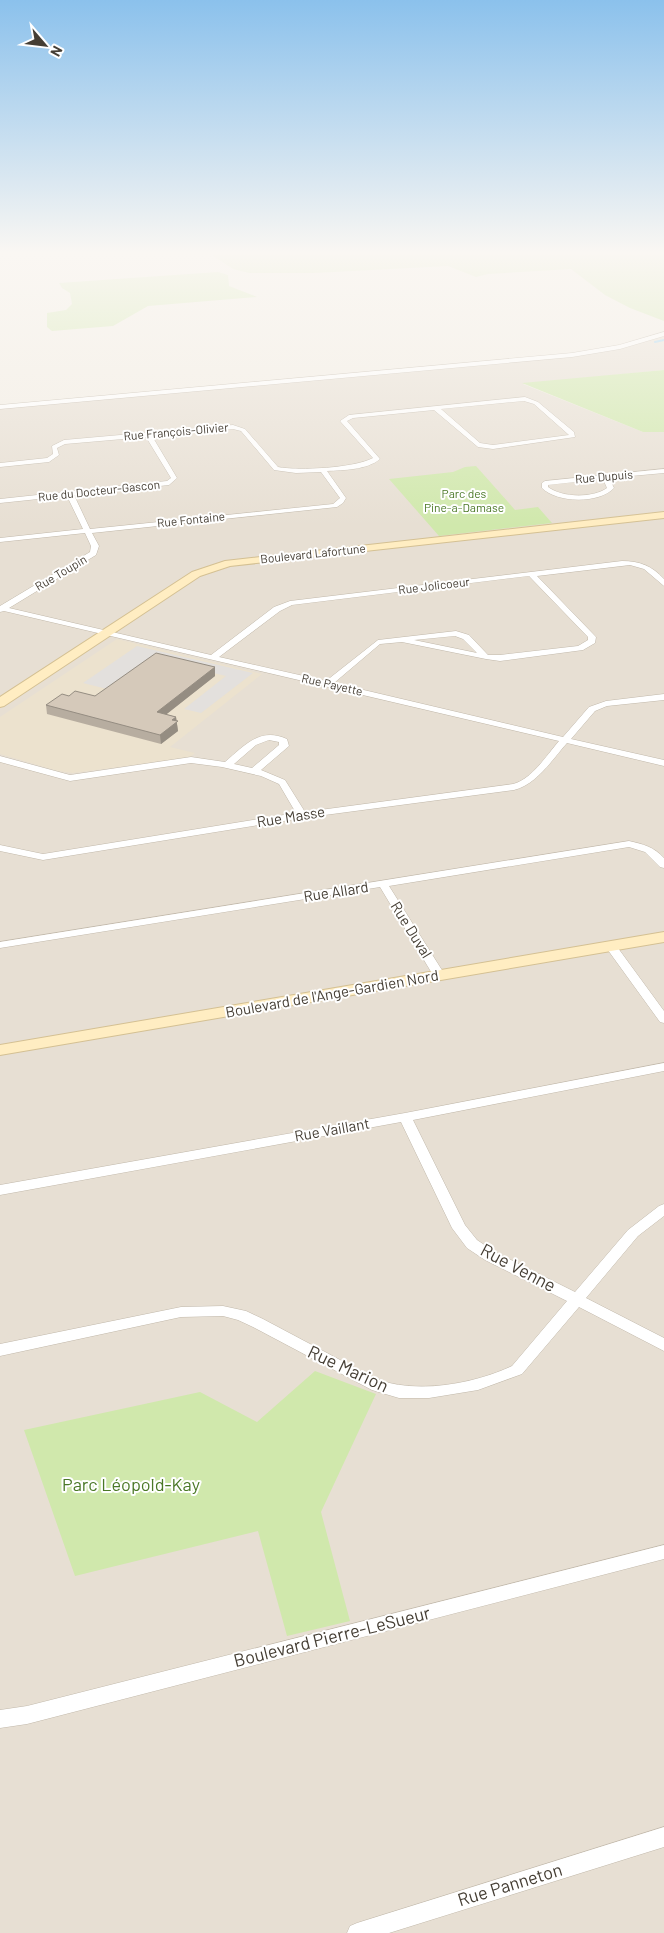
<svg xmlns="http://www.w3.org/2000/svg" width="664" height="1933" viewBox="0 0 664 1933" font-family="Barlow,sans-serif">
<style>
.residential{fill:#e7dfd3}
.education{fill:#ece2ce}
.green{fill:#d0e8ac}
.parking{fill:#e3e0dd}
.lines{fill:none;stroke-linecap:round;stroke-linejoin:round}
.stream{stroke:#9fd4f2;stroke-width:2}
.street-casing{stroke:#c1b8aa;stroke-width:1}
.secondary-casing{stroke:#d4c093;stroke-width:2}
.street{fill:#fff;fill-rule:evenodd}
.secondary{fill:#ffedc2;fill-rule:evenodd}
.wall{fill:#b7ada0}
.shaded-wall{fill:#958d82}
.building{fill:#d5c9ba;stroke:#958d82}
.labels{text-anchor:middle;stroke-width:4;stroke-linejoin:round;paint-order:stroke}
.far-street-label{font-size:12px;fill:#453e34;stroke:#fff}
.far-park-label{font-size:12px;fill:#4a7826;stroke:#fff}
.street-label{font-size:15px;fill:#453e34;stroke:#fff}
.near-street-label{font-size:18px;fill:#453e34;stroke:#fff}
.near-park-label{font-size:18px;fill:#4a7826;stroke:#fff}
</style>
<rect width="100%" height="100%" fill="#f3eee5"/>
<!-- residential -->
<path class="residential" d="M661,336L664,337V370L523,384L643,432H664V1933H0V406L572,356Z"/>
<!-- education -->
<path class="education" d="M117,639L262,674L170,747L195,753L189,758L73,773L58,771L0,754V717Z"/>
<!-- green -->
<path class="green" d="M212,255H664V321L630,308L605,295L571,269L488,274L476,277L448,266L314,273H249L233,269Z
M218,272L228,275L229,286L257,297L148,306L113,326L52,331L47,327V313L66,310L72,304L70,293L62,288L59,283Z
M664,370V432H643L522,383Z
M476,466L515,510L538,507L552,523L439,536L389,479L453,472L465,467Z
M315,1371L376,1394L321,1512L350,1621L287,1636L258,1531L75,1576L24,1430L200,1392L257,1422Z"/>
<!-- parking -->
<path class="parking" d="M137,646L253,673L201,713L184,709L226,676L151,658L107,689L83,683Z"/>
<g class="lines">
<!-- stream -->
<path class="stream" d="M655,342L664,340"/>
<defs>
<path id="street" d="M664,332V336L620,349L572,357L0,409V405L572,353L619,345Z
M525,397L538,402L574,432L575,437L493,449L478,447L434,410L353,418L347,421L380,459C367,470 344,470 327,471L346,498L343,503L337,507L92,533L99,546L96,555L9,608L211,655L274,607L290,601L622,561C640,561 652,566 664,579V586L644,569L630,565L537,576L596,637L595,643L583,650L500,661L486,659L402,642L380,644L334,683L563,737L589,707L606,701L664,694V700L607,706L595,711L571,739L664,760V766L567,743C551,761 537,784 514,790L302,818L43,860L0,851V845L43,854L296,813L279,784L261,776L222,767L191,763L70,781L0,762V756L70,775L191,757L225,762C245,745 260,727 287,739L289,746L261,770L285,780L305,812L513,784C532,779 546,756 559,741L4,611L0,612V606L90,552L91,546L85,533L0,542V538L83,529L67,496L0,503V499L167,481L171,478L146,437L65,444L57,448L59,455L49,462L0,467V463L47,458L53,454L52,446L64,440L233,425L245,429L278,467C299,471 354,468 373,458L340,421L349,415ZM524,401L534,404L569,435L493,445L480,443L441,409ZM233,429L241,431L274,470L296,473L321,472L340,498L333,504L90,529L74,495L169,485L177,478L152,436ZM529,576L588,637V640L578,646L500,655H488L469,635L456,631L378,640L326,681L219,657L280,611L292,605ZM455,636L463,639L477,653L414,640ZM269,740L279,742V745L252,768L234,764L256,745Z
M664,469V473L609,478L614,488C599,504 557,503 542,488V483L545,481ZM603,479L607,488C593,498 563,498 548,487V485Z
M629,841C643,844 654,847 664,858V868L660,867L645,852L629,847L389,886L445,975L439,978L433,975L380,887L0,948V942Z
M611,943L615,944L664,1011V1023L660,1022L605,946Z
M664,1063V1071L413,1120L465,1225L477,1240L495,1252L575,1292L628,1230L659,1206L664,1204V1216L638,1236L586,1298L664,1338V1351L579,1307L522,1374L478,1390L429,1398H399L372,1390L253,1327L238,1320L223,1316L181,1317L0,1356V1344L181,1307L223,1306L246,1311L263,1319L374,1378C414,1395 474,1384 512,1366L567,1301L485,1260L467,1248L452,1228L401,1122L0,1195V1185L405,1113Z
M664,1545V1559L27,1724L0,1728V1710L27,1706Z
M664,1827V1847L389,1933H347L350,1926L357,1923Z"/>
<path id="secondary" d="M664,512V518L230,566L200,576L4,706L0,707V697L192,572L225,561Z
M664,932V942L0,1055V1045Z"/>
</defs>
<!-- street casing -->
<use href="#street" class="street-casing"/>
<!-- secondary casing -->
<use href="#secondary" class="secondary-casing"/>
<!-- street -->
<use href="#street" class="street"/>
<!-- secondary -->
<use href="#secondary" class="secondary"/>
</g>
<!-- wall -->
<path class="wall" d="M215,667V676L166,714L176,717L178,731L161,744L47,714L46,705L69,696H95Z"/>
<!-- shaded-wall -->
<path class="shaded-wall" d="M215,667V676L158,721L157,712Z
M176,717L178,731L161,744L160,735L172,720Z"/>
<!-- building -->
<path class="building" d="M156,653L215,667L157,712L176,717L172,720L178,721L160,735L46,705L62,694L69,696L75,691L95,696Z"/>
<!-- sky -->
<linearGradient id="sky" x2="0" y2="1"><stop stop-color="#8bc1ec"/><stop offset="0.48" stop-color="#faf7f3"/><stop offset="1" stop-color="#faf7f3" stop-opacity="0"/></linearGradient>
<rect width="664" height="526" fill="url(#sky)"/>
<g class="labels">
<!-- far-street labels -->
<g class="far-street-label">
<text transform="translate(176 432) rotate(-5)" y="4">Rue François-Olivier</text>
<text transform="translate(604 477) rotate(-5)" y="4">Rue Dupuis</text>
<text transform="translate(99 491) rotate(-6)" y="4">Rue du Docteur-Gascon</text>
<text transform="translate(191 520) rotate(-6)" y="4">Rue Fontaine</text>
<text transform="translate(313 554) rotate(-6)" y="4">Boulevard Lafortune</text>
<text transform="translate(61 573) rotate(-31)" y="4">Rue Toupin</text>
<text transform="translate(434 586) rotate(-7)" y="4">Rue Jolicoeur</text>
<text transform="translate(332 685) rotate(13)" y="4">Rue Payette</text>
</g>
<!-- far-park labels -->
<g class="far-park-label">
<text x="464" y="498">Parc des<tspan x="464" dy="14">Pine-a-Damase</tspan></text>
</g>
<!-- street labels -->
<g class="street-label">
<text transform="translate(291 817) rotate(-9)" y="5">Rue Masse</text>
<text transform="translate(336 892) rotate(-9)" y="5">Rue Allard</text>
<text transform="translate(411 930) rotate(58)" y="5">Rue Duval</text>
<text transform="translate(332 994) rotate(-10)" y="5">Boulevard de l'Ange-Gardien Nord</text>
<text transform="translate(332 1130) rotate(-10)" y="5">Rue Vaillant</text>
</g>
<!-- near-street labels -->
<g class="near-street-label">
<text transform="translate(518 1268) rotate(28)" y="6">Rue Venne</text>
<text transform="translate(348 1369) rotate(25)" y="6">Rue Marion</text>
<text transform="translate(332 1637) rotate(-14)" y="6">Boulevard Pierre-LeSueur</text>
<text transform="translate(510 1885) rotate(-17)" y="6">Rue Panneton</text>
</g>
<!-- near-park labels -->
<g class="near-park-label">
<text x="131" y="1491">Parc Léopold-Kay</text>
</g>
</g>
<!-- north arrow -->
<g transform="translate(45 45) rotate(118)" stroke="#ffffff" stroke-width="4" paint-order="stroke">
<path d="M0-4L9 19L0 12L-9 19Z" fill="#453e34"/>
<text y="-8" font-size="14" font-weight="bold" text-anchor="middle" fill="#453e34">N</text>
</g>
</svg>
